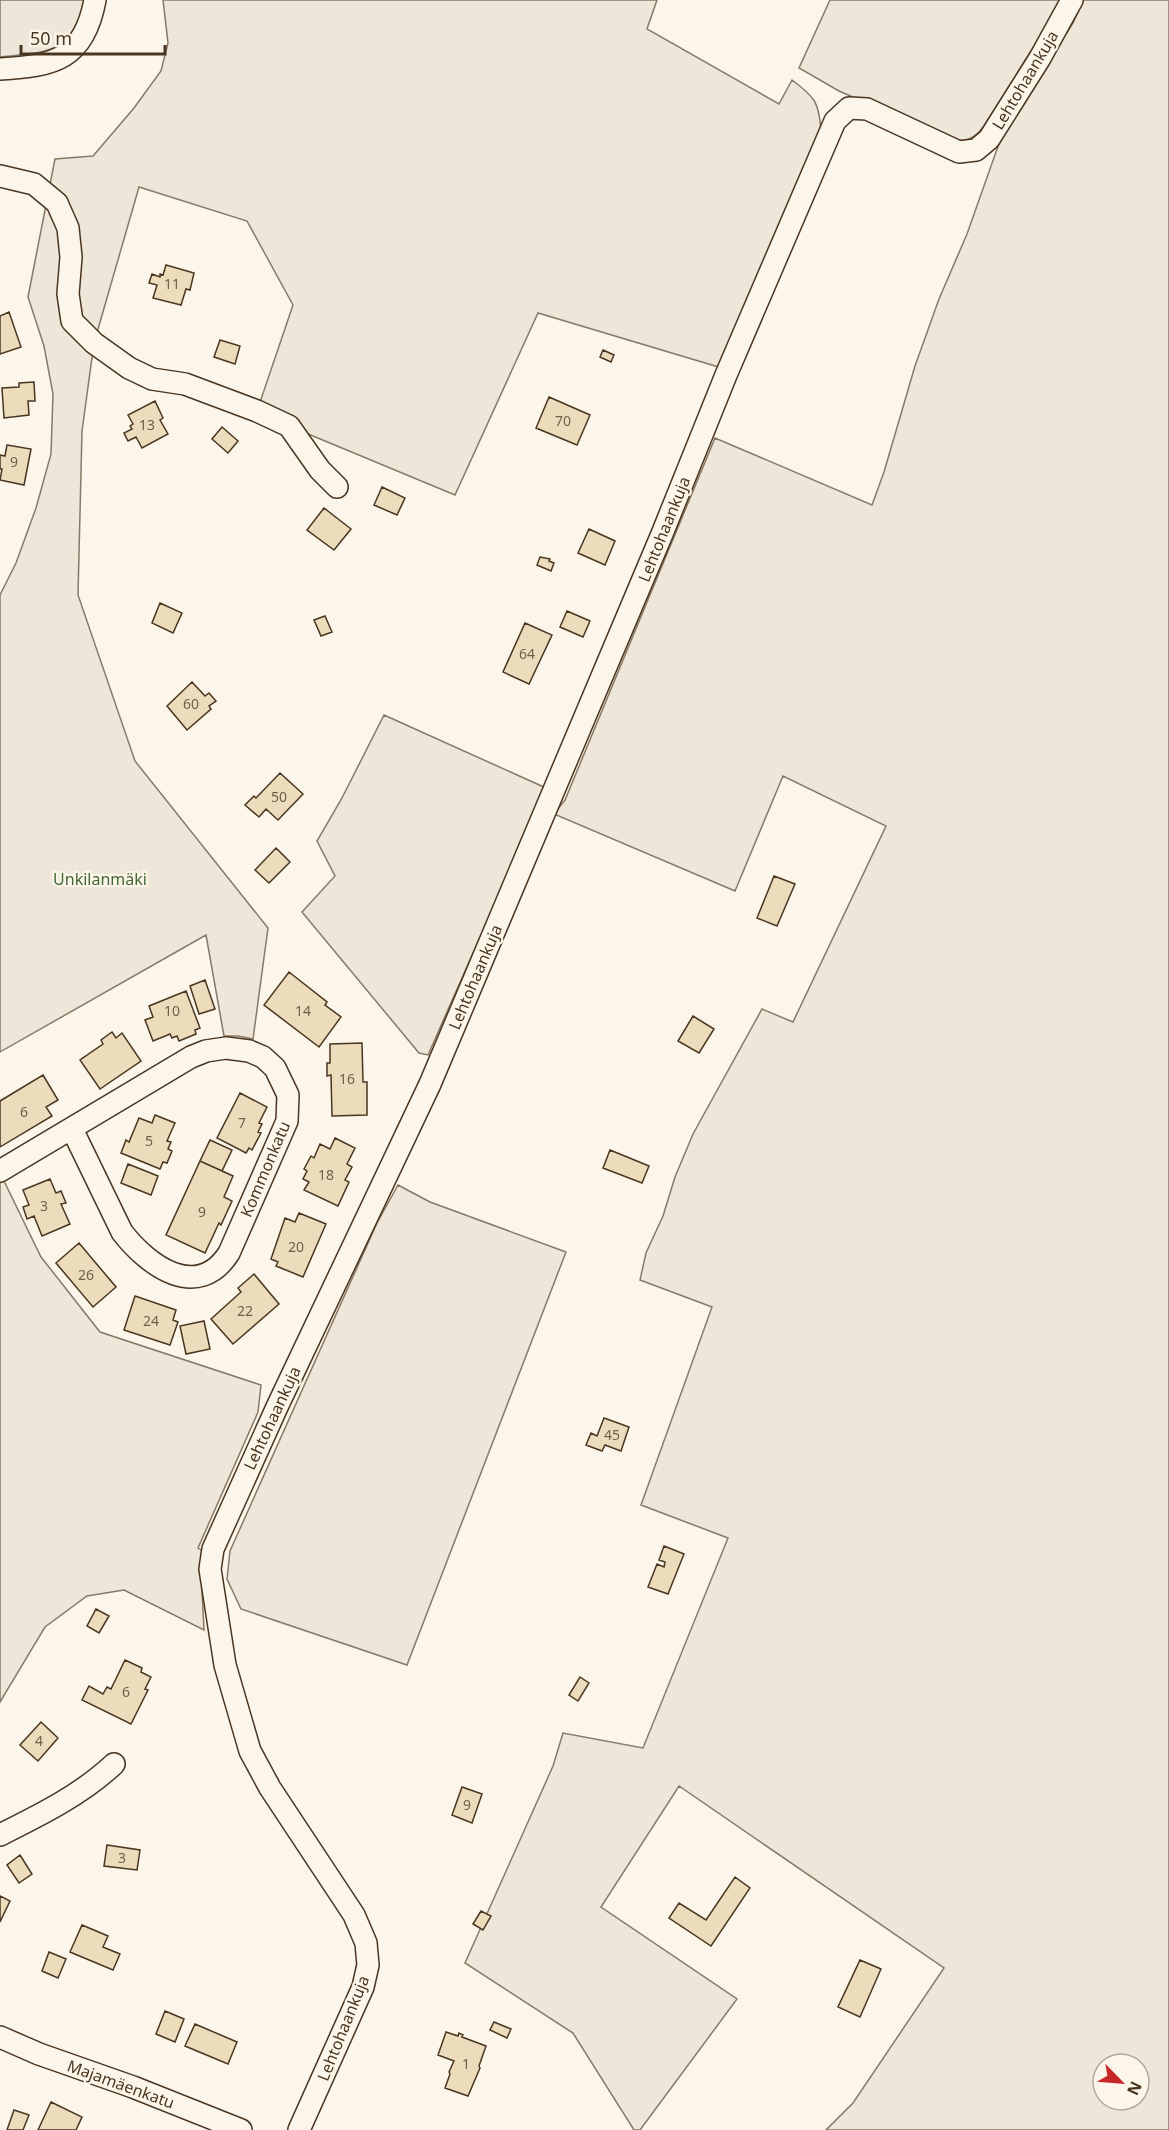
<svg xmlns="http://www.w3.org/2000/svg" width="1169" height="2130" viewBox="0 0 1169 2130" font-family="'Noto Sans',sans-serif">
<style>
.green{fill:#ede6d9;stroke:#887966;stroke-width:1.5;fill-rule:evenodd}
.building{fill:#ecdcbc;stroke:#4a3520;stroke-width:1.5}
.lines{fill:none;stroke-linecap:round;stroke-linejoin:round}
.minor-casing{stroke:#4a3520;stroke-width:24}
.minor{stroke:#fbf6e9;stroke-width:21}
.labels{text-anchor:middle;stroke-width:4.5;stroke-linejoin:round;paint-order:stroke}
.number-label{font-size:14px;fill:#725f47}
.street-label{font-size:16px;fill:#4a3520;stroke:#fbf6e9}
.park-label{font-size:16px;fill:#436837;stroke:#fbf6e9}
</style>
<rect width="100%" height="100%" fill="#fbf6e9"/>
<!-- green -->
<path class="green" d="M0,0H85C73,54 47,52 0,57Z
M163,0H657L647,29L779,104L792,80C815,97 819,102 821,131L722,368L538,313L455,495L289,426L257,411L293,305L247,221L139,187L94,343L82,431L78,595L135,761L268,928L253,1039L238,1036H224L206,935L0,1052V595L16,563L36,508L51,454L53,394L44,346L28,297L55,159L93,156L134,108L161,71L168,43Z
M830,0H1063L984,126C975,138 969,141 954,141L839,91L799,68Z
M1083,0H1169V2130H826L853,2103L944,1968L679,1786L601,1907L737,1999L640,2130H634L573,2033L465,1963L553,1766L563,1733L643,1748L728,1538L641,1505L712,1307L640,1280L646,1253L663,1216L675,1177L693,1134L762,1009L793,1022L886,826L783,776L735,891L554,814L565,800L715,438L872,505L884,472L915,366L939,299L967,234L1002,135L1073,23ZM1103,2064H1139V2100H1103Z
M384,715L546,788L428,1055L419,1053L302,912L335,876L317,841L342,798Z
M4,1181L41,1257L100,1332L261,1385L258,1412L198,1548L204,1552L201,1571L204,1630L124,1590L87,1596L45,1627L0,1702V1183Z
M398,1185L430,1202L566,1252L407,1665L241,1609L227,1579L230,1551L377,1223Z"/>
<!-- building -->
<path class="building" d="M166,265L194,273L190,290L186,289L181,305L153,298L157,285L149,283L152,274L160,277V274L163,275Z
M9,312L21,347L0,354V316Z
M220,340L240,346L235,364L214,357Z
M603,350L614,355L611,362L600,357Z
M34,382L35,401H28L29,415L4,418L2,388L19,387V383Z
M549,397L590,415L577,445L536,428Z
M155,401L163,418L160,420L168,434L142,448L136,437L128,441L124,433L132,429L130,426L133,424L128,415Z
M222,427L238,441L228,453L212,439Z
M7,445L31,449L24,485L0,480L2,469H0V455L5,456Z
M382,487L405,498L397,515L374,505Z
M324,508L351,529L334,550L307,530Z
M589,529L615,541L605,565L578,553Z
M540,557L550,559L549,561L554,563L551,571L537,565Z
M160,603L182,613L173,633L152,623Z
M567,611L590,621L583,637L560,627Z
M325,616L332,632L321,636L314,620Z
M525,623L552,635L529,684L503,672Z
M192,682L205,696L209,693L216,701L209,706L211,709L187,730L167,706Z
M280,773L303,794L278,820L266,809L259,817L245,805L254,796L256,798Z
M276,848L290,862L269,883L255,870Z
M774,876L795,884L777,926L757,918Z
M289,972L327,1002L325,1005L341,1017L319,1047L264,1005Z
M205,980L215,1009L199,1014L190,986Z
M186,991L200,1028L195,1030L196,1034L179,1041L177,1036L172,1038L170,1034L153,1041L145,1020L153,1017L149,1006Z
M693,1016L714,1029L699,1053L678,1041Z
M112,1032L116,1038L122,1033L141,1061L100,1089L80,1060L103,1044L101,1040Z
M362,1043L363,1082H367V1115L332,1116L331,1075L327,1076V1063H330V1044Z
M43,1075L58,1100L46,1107L52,1116L0,1147V1101Z
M240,1093L267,1107L259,1123L262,1124L258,1132L261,1133L252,1150L249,1148L246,1153L217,1138Z
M155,1115L175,1123L167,1141L171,1142L168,1149L172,1151L167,1163L163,1162L160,1169L121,1153L126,1140L129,1142L139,1118L152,1123Z
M335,1138L355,1148L347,1164L352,1167L345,1180L349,1182L338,1206L304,1190L309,1182L303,1179L307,1171L304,1169L311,1156L314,1158L320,1144L330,1149Z
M210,1140L232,1150L222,1171L200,1161Z
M610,1150L649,1166L642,1183L603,1168Z
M200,1161L233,1176L224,1197L232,1201L221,1225L219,1223L205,1253L166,1235Z
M128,1164L158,1176L151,1195L121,1183Z
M50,1179L56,1193L61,1191L66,1203L61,1204L70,1224L42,1236L34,1216L27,1219L23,1207L29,1205L23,1190Z
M299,1213L326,1224L303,1277L276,1266L278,1262L271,1259L285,1218L295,1222Z
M79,1243L116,1287L93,1307L56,1263Z
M254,1274L279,1304L233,1344L211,1319L241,1292L238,1288Z
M135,1296L176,1310L173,1320L178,1322L170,1345L124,1330Z
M204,1321L210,1349L186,1354L180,1326Z
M604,1418L629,1427L621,1451L605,1445L602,1451L586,1445L591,1433L597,1436Z
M664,1546L684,1554L668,1594L648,1587L657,1564L664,1567L665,1562L659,1560Z
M96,1609L109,1616L99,1633L87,1626Z
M125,1660L142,1668L141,1672L151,1677L145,1689L148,1690L131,1724L82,1700L89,1686L103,1694L107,1687L111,1689Z
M580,1677L589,1683L578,1701L569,1695Z
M41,1722L58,1738L38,1761L20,1745Z
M462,1787L482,1794L472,1823L452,1815Z
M107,1845L140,1850L137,1870L104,1866Z
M20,1855L32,1874L19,1883L7,1865Z
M735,1877L750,1888L711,1946L669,1918L679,1903L706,1920Z
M0,1896L10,1901L0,1922Z
M481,1911L491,1916L483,1930L473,1924Z
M82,1925L108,1936L103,1947L120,1954L113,1970L70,1952Z
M49,1952L66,1959L58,1978L42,1971Z
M860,1960L881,1969L860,2017L838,2007Z
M165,2011L184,2019L175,2042L156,2034Z
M494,2022L511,2029L507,2038L490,2030Z
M195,2024L237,2042L228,2064L185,2046Z
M446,2032L458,2036L459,2033L463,2035L462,2037L486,2046L479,2066L480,2068L468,2096L445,2088L450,2074L449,2072L454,2061L438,2055Z
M51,2102L82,2117L76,2130H38Z
M14,2110L29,2115L23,2130H7Z"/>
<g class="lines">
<defs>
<path id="minor" d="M0,69C55,66 84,59 95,0
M0,176L34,184L57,203L68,228L71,257L68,294L72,321L94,343L129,368L152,379L185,384L257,411L289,426L320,470L337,487
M0,1171L191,1057L206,1051L226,1048L249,1051L263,1057L275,1068L288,1095L287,1121L229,1253C198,1302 148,1266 122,1232L72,1129
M0,1835C40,1815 81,1795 114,1764
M0,2037L39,2054L133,2087L241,2130
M299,2130L363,1987L368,1965L366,1943L354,1915L270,1788L250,1751L225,1665L210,1569L213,1549L277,1407L430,1084L662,534L726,375L835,121L849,108L867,109L959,152L976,150L989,139L1040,58L1072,0"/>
</defs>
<!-- minor casing -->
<use href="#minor" class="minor-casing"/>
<!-- minor -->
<use href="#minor" class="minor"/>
</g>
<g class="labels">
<!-- number labels -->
<g class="number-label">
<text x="172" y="289">11</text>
<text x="563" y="426">70</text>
<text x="147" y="430">13</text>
<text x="14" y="467">9</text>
<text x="527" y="659">64</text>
<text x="191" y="709">60</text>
<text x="279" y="802">50</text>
<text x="172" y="1016">10</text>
<text x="303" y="1016">14</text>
<text x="347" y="1084">16</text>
<text x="24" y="1117">6</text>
<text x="242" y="1128">7</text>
<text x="149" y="1146">5</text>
<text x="326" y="1180">18</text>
<text x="44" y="1211">3</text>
<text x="202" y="1217">9</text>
<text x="296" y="1252">20</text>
<text x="86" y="1280">26</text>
<text x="245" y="1316">22</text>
<text x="151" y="1326">24</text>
<text x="612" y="1440">45</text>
<text x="126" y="1697">6</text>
<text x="39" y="1746">4</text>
<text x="467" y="1810">9</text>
<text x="122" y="1863">3</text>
<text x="466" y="2069">1</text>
</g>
<!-- street labels -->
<g class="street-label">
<text transform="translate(1025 80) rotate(-59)" y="6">Lehtohaankuja</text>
<text transform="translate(664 529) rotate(-68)" y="6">Lehtohaankuja</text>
<text transform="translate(475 977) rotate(-67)" y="6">Lehtohaankuja</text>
<text transform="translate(265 1169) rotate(-67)" y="6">Kommonkatu</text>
<text transform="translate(272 1418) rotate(-65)" y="6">Lehtohaankuja</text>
<text transform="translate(343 2028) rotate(-68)" y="6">Lehtohaankuja</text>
<text transform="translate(121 2084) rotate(20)" y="6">Majamäenkatu</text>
</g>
<!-- park labels -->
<g class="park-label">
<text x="100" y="885">Unkilanmäki</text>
</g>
</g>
<!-- north arrow -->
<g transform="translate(1121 2082) rotate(115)"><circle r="28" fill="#fbf6e9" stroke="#b4a999" stroke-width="1.5"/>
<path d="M0-4.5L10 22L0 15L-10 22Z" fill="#c62828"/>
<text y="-9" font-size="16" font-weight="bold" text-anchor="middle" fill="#4a3520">N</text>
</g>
<!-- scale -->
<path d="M21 45v9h144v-9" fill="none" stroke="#4a3520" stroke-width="3"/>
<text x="30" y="45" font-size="18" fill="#4a3520" stroke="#fbf6e9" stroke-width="4.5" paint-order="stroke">50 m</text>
</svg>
